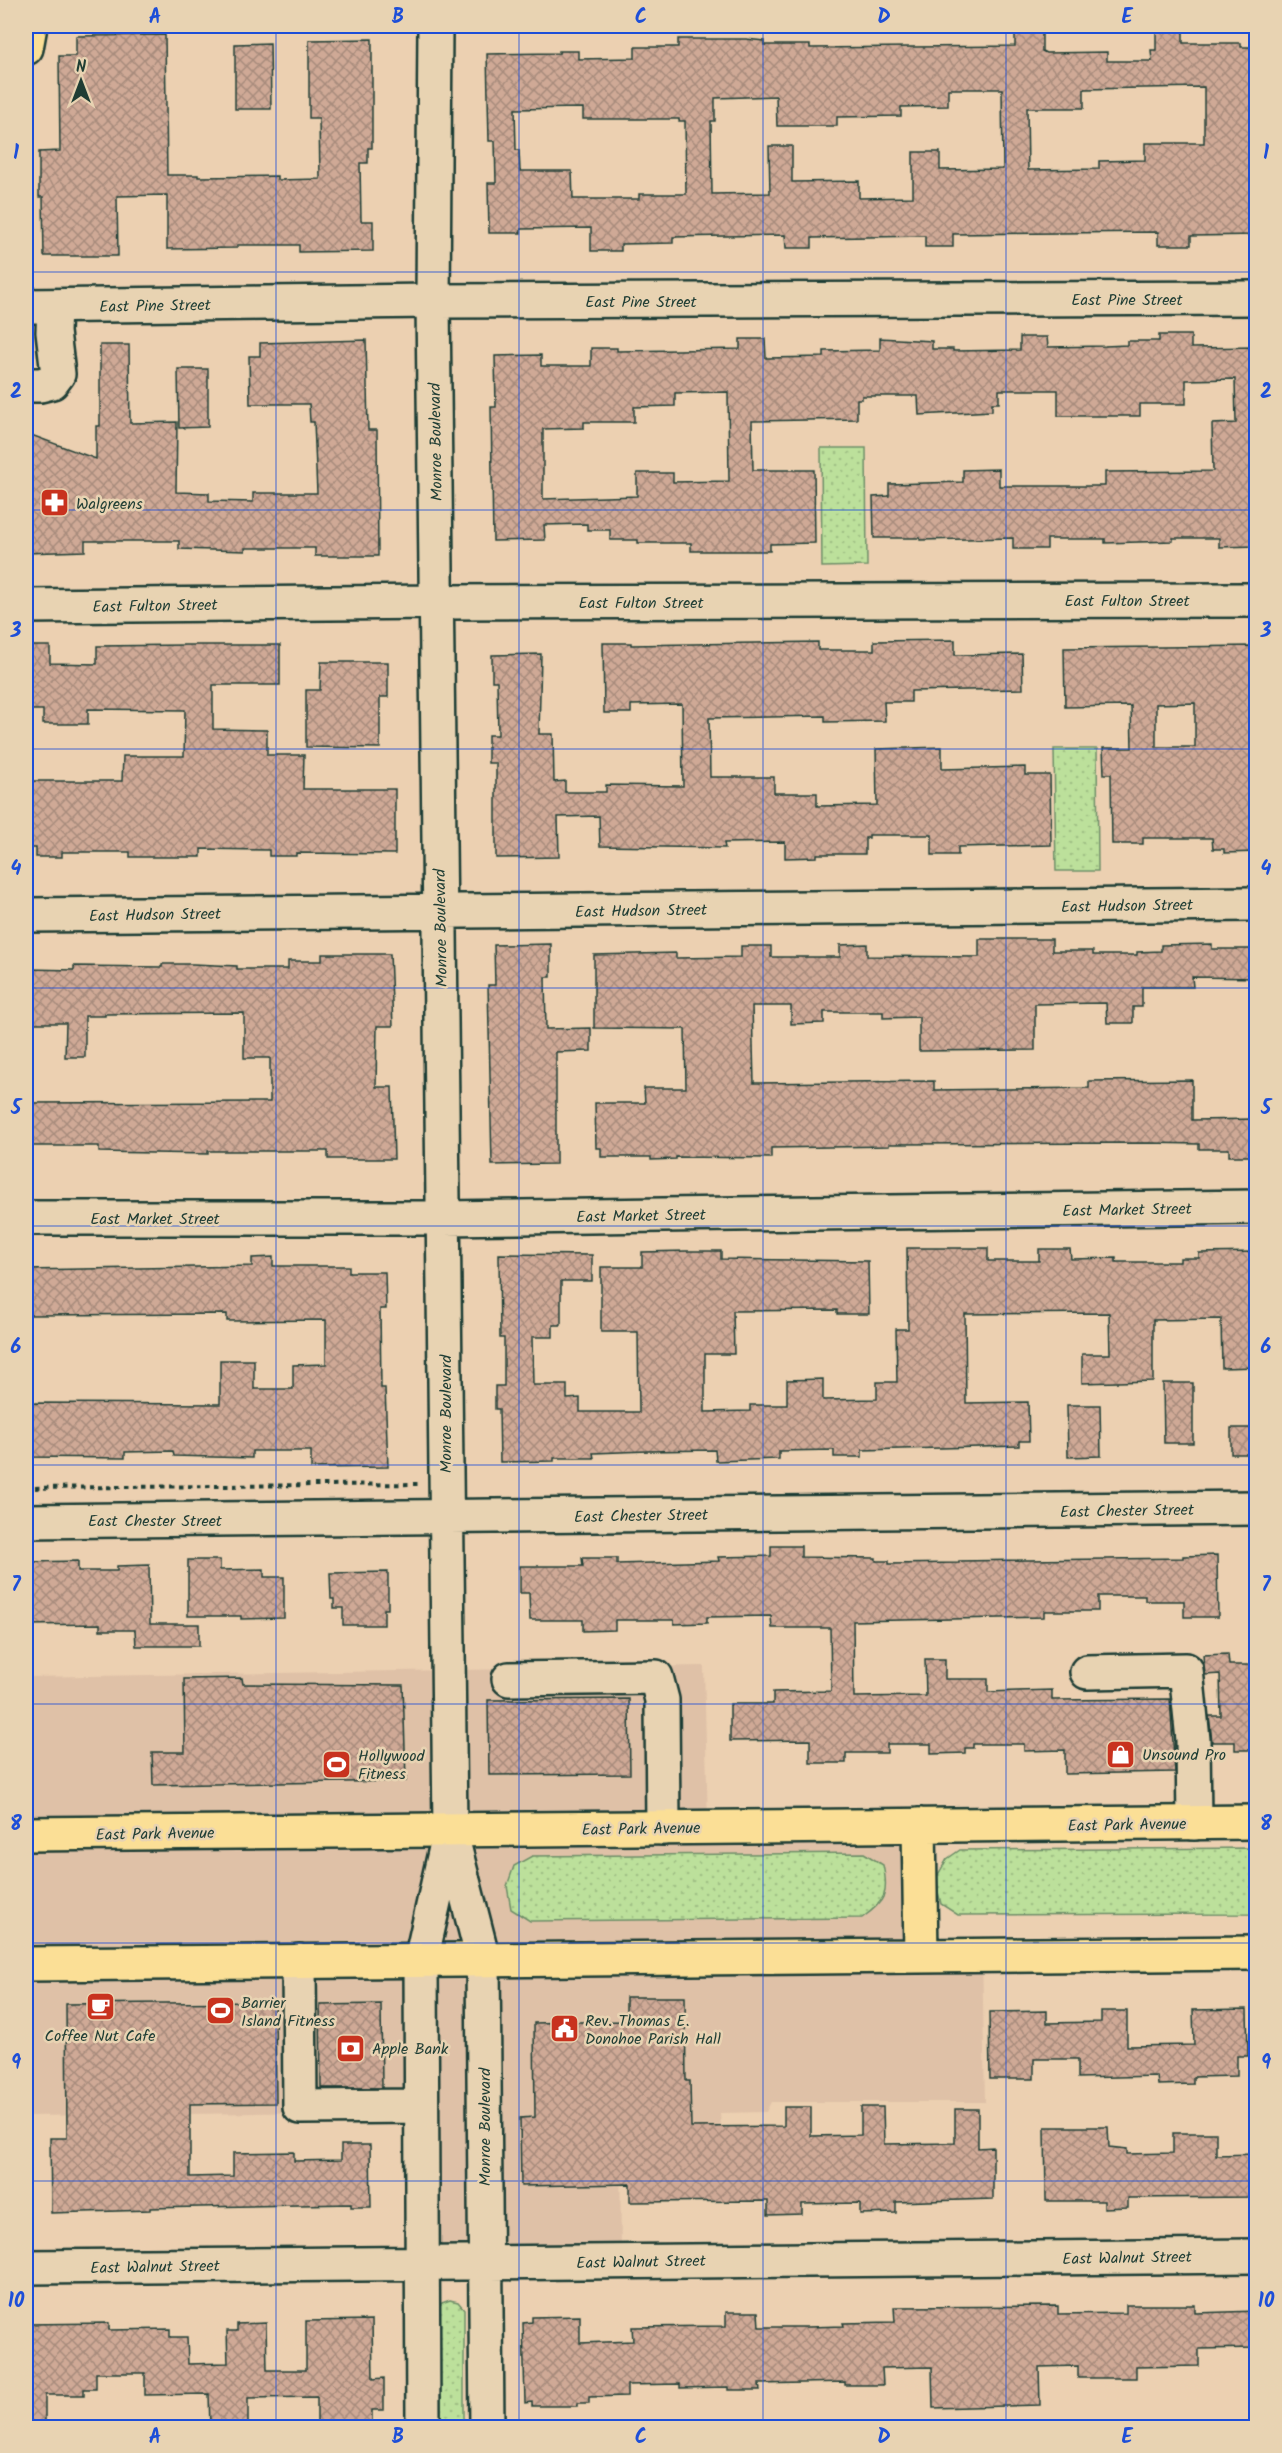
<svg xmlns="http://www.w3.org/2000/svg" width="1282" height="2453" viewBox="0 0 1282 2453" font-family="Kalam,sans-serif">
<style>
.built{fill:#dfc1a7}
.green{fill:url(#green-dots);stroke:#6e8e68;stroke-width:1.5}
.building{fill:url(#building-cross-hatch);stroke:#1f3d34;stroke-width:1.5;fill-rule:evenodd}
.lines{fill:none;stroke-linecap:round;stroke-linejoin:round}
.minor-casing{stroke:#1f3d34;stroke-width:38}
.major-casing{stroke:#1f3d34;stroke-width:38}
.highway-casing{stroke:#1f3d34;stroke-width:38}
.path{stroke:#1f3d34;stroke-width:4;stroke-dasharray:4.5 4.5;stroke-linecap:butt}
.minor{stroke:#e8d3b2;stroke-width:33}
.major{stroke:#fbdf96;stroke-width:33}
.highway{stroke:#fbdf96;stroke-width:33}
.grid{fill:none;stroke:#1d4ed8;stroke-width:1.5;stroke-opacity:0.55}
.labels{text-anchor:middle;stroke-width:5;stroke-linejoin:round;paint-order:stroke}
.street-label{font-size:16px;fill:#1f3d34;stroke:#e8d3b2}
.poi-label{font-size:16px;fill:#1f3d34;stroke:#e8d3b2;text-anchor:start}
.neatline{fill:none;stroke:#1d4ed8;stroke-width:2}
.grid-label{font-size:20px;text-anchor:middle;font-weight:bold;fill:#1d4ed8}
</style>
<defs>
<pattern id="green-dots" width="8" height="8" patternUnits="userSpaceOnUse" patternTransform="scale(1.5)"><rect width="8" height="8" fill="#bce09b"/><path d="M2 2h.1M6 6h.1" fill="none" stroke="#a1c186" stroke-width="1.8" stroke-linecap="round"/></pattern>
<pattern id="building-cross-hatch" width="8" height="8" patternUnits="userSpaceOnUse" patternTransform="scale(1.5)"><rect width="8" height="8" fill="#cfa996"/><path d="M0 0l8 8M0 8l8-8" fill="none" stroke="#a78b7b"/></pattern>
</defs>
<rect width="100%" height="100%" fill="#ecd0b1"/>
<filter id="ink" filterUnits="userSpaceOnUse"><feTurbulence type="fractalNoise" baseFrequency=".0167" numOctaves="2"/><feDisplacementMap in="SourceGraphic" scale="12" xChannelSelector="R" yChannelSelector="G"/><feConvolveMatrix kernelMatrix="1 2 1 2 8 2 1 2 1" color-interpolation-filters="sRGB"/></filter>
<g filter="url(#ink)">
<!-- built -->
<path class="built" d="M704,1666L708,1824L922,1821L924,1951L982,1952L985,2102H771L766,2112L720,2113L721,2128L620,2130L621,2265L407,2266L406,2111L26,2116V1677Z"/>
<!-- green -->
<path class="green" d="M821,448H866L867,566L822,567Z
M1054,749H1097L1098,871H1056Z
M1256,1848V1914L958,1915L941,1904L935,1880L947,1859L960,1850Z
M864,1853L883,1865C889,1893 886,1901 862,1918L530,1921L511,1909L507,1886L514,1866L532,1856Z
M450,2300L458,2302L464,2309V2427H437L436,2310L442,2303Z"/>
<!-- building -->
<path class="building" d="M1156,31H1183V43H1241V47H1257V235L1191,236V245H1158V232L953,234V247H925V236L812,238V248H786L785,235L725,236L673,237V243L621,244V251H591V228L521,229V233H489L488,183H496L495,141H489L487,54L559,53V51H578V59L635,58V47H678V39H746L764,41V45H810V48L1015,46V33H1042V51L1046,53L1107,52V61H1152L1151,50H1156ZM1204,87V143H1145V160L1099,161V169L1028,170L1027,108H1084V89ZM948,89H1002L1003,169L940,170V152H913V197L859,198V181L792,182V146H769L770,193L712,194L711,121H715V98L776,96L777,126H837V117L901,116V107L948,106ZM583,108V119H679V121H685L686,194H639V199H573L572,171H520L519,150H516L515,109Z
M165,35L167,175H198V177L277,176V180L320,179L319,118H309V40L372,39V148H368V163H360L361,221H373V251L299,252V245H237V248L167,249V195L117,196L118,256H44L43,197H39V152L60,151L59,56H76V36Z
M270,43L271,109H235V44Z
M1159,335H1191V348L1257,347V546L1219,547V538H1173V541L1105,543V539H1047V549H1013V538L920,540V538H874L873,497L889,496V484L963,482V470L999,469V486H1105V472L1213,471L1212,424L1236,423L1235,379L1186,380V404H1140V416H1058V390H999V403H992V411L919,415L918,396H862V399H857V419L752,421L753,470H814L815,543L770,544V551H691V543H638V540H610V530H587V524L544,525L545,540L493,541L491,407H496L495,356L541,355V366H591V348H617V351L740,349V339H765L766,358L824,357V351L880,350V338L932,341V349H953V351L1020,350V337H1047L1048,347L1105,346L1127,345V341H1159ZM728,392L729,481L673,482V473H637V496L543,499V429L584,428V422H634V407L675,406V393Z
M366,340L368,430H377L378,556H315V548H245V551L179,549V541H85V551L26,553V433L96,459V426H100V345H129L130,423L177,422L176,492L209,493V501L253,502V493H317L314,422H310L309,404H250L249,356H260V343Z
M178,369H208V427L179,428Z
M955,640V655L1022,654L1023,689L911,691V702H884L885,721L825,722V716L709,718L710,777H774V793H817V806L877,805L876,749L942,747V769L1025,767V775H1050L1051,845L958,847V855H932V835H869V838H865V854H817V857L785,858V842L724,843L725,848L600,846L599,816L558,817L559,857L496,858V763H488V735H498L497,681H492V655L541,654L539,734H553L554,782L565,781V792H606V785L683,786L682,704L631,705V713H604L603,643H631V645L818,642V650H874V641Z
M187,645H280V685H213V729L267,730V755H304L303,789H395V854L296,853V856H269V850L201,849V857H130V852H62V857H36V848H26V781H122L123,756H184L185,710L88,709V724H43V710H26V646H50V663L97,664V646Z
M1257,646V852L1224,853V849H1213L1212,838H1143V844H1112L1111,774H1104L1103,748H1132L1131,706L1065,707L1064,648ZM1195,703V747H1156V704Z
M321,662H388V697H380V748L306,747V690H320Z
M979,939H1052V951H1093V955H1137V952L1161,951V945L1212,944V949H1257V978L1192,977L1193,987H1142V1007H1133V1023H1107L1106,1003L1035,1004V1050L919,1051V1017L883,1018V1012H824V1023L791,1024V1006H752L754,1083L934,1081V1090L1089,1088V1081L1192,1080V1120L1257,1119V1156H1229V1149H1199V1144L1148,1143L889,1144V1146L771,1148V1158L676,1157V1159L651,1160V1157H601V1148H596L595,1103H645L644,1088H686L685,1029L594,1028V955L676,953V958L741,957V946H771V957H840V945L867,944V956L979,957Z
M551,944V977H545L546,1029L591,1028V1051L556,1052V1164L492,1165L488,985H495L494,945Z
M322,954H390L393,1026H377L376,1087H392L394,1159H328V1151H208V1154L99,1152V1146H26V1103L270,1102V1058H244V1013L105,1014V1016H85V1057H65L66,1023H28V969L74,970V966L162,967V964H193L237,966V969H288V961H322Z
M907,1248H988V1261H1039V1249H1070L1071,1259L1116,1258V1262H1180V1258H1199V1253L1257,1252V1367L1222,1368L1221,1319L1153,1320V1381L1082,1383V1354H1110L1109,1313L965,1314L966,1403L1028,1402L1029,1441H1019V1446L862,1450V1457H834V1450L779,1451V1459L716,1461L715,1450L648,1451L593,1453L594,1458H554V1461L500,1462L499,1409H495V1386H504V1338H500L499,1254L592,1255V1281H561V1325H553V1337H532L533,1385H567V1399L580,1398V1412H639L638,1332H601V1267H642V1252L687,1251H721V1259L868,1261L869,1314H837V1310L733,1311L734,1354H705V1412L750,1411V1405H787V1380L823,1379V1400L877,1399V1382H897L896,1329H908Z
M273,1257V1266H349V1272H385L386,1309H380L381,1388H385L388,1467L311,1468V1451H252V1458L174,1456L173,1451L125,1452V1458L26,1457V1403L220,1404V1360H254V1389H293V1365L326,1364V1320L227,1321V1314L26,1315V1270L252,1266V1258Z
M1163,1383H1193V1443H1164Z
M1067,1405H1100L1101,1456L1068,1457Z
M1231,1428H1257V1454H1231Z
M771,1546H801V1557L876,1558V1561H889V1564L959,1563V1561L1183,1558V1556L1217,1555L1218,1617H1184V1601H1145V1596H1098V1611H1044V1617L853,1621L854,1697L926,1696L925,1659H945V1679H988V1692L1052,1690V1700L1170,1699L1175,1772L1065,1774V1750L1024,1751V1744H973V1748H965V1753L931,1754V1744H887V1753H846V1763H810V1740L730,1741V1704H773V1692L831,1691L830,1628H772L771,1616L707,1617V1623L674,1624V1620H615V1630L583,1631V1620H530L529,1593H520V1566H583L582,1558H617V1564L719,1561L718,1557L771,1556Z
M188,1560H220V1570L264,1569V1577H284V1618L241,1619V1616H188Z
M78,1561V1571H117V1566L149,1565L150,1624H199V1646H136L135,1630H100V1624L26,1625V1562Z
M388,1572V1609H384V1625H343V1608H334V1599H331L330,1573Z
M1228,1654L1229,1665H1257V1750H1235V1742H1212L1209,1716H1221L1220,1674L1205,1675L1203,1655Z
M242,1678L243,1684L403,1685L406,1781L153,1785L152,1752H185L184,1679Z
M629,1699L630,1774L489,1775L488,1700Z
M626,1997H685L686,2081H690L691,2127L784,2126V2107H811V2136L861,2135V2107H883L884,2144L955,2143V2109H978V2148L993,2147V2199L896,2202V2213L860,2214V2203L802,2204V2214L768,2215V2201L630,2202V2184L521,2186L520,2118L535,2117L534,2023L626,2021Z
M275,2002L276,2103L190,2104V2177L233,2176V2153L294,2152V2161L341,2160V2145H370L371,2207H351V2204L150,2208V2210L51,2213L50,2138H67L66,2004Z
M381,2004L382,2088H321L320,2005Z
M1247,2009L1248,2056H1237V2076L1193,2077V2084L1158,2085L1157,2076L1078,2078V2059H1034V2079H990L989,2012L1047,2011V2023L1101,2022V2011H1127V2046L1194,2045L1193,2010Z
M1045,2127H1108L1109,2147L1127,2149V2154L1173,2153V2133H1216V2155L1257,2154V2197L1128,2198V2207L1104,2208V2201H1046Z
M1126,2305H1195V2313L1257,2311V2348L1199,2349V2366L1136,2367V2378H1078V2366L1039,2367L1040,2405L933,2408L932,2367L882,2368L883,2385H845V2382L759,2384L760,2390H728V2387L680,2388V2384L627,2385V2396L589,2397V2403H578V2406H532V2402L525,2403L523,2323L532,2322V2317L580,2316V2343L633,2341L632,2327L726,2326V2312H758L759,2327H808L844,2326L843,2323L895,2322L894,2307L1058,2306V2314L1126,2313Z
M372,2320L373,2379L384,2378V2410H372V2427H317V2397L248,2398V2427H210L209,2394L145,2395V2373H96V2389H84V2395H45V2427H26V2324L109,2323V2330L170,2329V2337H187L188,2364L228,2363L227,2331H237V2324L266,2323L267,2370H306V2321Z"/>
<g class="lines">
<defs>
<path id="minor" d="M435,26L433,301L450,1830
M26,306L433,301L1256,298
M26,385H40L52,382L58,374L53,332L54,306
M26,606L438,602L1256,600
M26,915L1256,904
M26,1218H444L1256,1207
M26,1521L1256,1508
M1087,1672L1186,1670L1193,1740L1194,1823
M509,1679L656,1677L662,1700L663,1828
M299,1961L300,2107L421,2106
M26,2267L1256,2256
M423,2428L421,1960L450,1830L483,1959L487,2428"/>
<path id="major" d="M26,48L30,26"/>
<path id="highway" d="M919,1825L921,1956
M26,1834L1256,1822
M26,1964L1256,1953"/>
</defs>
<!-- minor casing -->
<use href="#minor" class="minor-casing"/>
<!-- major casing -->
<use href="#major" class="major-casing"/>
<!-- highway casing -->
<use href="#highway" class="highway-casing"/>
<!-- path -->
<path class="path" d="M26,1488L418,1484"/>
<!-- minor -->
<use href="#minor" class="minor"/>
<!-- major -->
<use href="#major" class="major"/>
<!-- highway -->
<use href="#highway" class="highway"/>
</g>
</g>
<!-- grid -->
<path class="grid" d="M276,26V2428M519,26V2428M763,26V2428M1006,26V2428M26,272H1256M26,510H1256M26,749H1256M26,988H1256M26,1226H1256M26,1465H1256M26,1704H1256M26,1943H1256M26,2181H1256"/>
<!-- icons -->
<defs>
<symbol id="pharmacy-square" viewBox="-11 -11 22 22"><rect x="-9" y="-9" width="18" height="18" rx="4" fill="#c8321e" stroke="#e8d3b2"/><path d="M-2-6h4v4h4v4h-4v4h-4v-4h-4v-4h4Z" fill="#fff"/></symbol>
<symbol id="shop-square" viewBox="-11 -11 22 22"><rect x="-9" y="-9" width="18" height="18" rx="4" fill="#c8321e" stroke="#e8d3b2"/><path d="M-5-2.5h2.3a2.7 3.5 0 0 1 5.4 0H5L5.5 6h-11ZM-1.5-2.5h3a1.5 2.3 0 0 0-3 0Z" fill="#fff"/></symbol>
<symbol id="stadium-square" viewBox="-11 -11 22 22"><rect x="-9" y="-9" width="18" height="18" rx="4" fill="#c8321e" stroke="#e8d3b2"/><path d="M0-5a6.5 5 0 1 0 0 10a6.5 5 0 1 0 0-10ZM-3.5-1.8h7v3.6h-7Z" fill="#fff"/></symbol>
<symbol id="cafe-square" viewBox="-11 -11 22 22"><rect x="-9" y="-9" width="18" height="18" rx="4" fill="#c8321e" stroke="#e8d3b2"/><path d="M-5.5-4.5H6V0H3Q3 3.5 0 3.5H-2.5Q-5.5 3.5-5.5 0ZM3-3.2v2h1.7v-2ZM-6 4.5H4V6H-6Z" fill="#fff"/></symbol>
<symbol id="civic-square" viewBox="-11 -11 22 22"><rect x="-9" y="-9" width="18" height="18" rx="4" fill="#c8321e" stroke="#e8d3b2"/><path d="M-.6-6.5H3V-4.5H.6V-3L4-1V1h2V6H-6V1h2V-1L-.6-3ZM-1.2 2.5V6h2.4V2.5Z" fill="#fff"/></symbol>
<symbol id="bank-square" viewBox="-11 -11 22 22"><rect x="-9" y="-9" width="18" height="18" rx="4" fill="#c8321e" stroke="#e8d3b2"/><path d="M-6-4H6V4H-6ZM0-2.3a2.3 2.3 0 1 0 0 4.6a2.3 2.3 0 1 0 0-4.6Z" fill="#fff"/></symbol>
</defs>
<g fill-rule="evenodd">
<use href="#pharmacy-square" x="38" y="486" width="33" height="33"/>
<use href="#shop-square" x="1104" y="1738" width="33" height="33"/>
<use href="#stadium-square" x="320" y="1748" width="33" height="33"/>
<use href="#cafe-square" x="84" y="1990" width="33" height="33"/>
<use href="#stadium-square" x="204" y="1994" width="33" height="33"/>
<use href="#civic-square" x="548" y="2012" width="33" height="33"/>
<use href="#bank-square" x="334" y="2032" width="33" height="33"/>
</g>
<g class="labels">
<!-- street labels -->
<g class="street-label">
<text x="1127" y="305">East Pine Street</text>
<text x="641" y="307">East Pine Street</text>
<text transform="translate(155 305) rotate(-1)" y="6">East Pine Street</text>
<text transform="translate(435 442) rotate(-91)" y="6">Monroe Boulevard</text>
<text x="1127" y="606">East Fulton Street</text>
<text x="641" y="608">East Fulton Street</text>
<text transform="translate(155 605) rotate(-1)" y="6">East Fulton Street</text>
<text transform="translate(1127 905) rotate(-1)" y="6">East Hudson Street</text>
<text transform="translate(641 910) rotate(-1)" y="6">East Hudson Street</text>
<text transform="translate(155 914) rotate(-1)" y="6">East Hudson Street</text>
<text transform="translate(440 928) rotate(-91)" y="6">Monroe Boulevard</text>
<text transform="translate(1127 1209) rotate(-1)" y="6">East Market Street</text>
<text transform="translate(641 1215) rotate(-1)" y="6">East Market Street</text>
<text x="155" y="1224">East Market Street</text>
<text transform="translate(445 1414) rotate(-90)" y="6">Monroe Boulevard</text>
<text transform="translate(1127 1510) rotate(-1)" y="6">East Chester Street</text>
<text transform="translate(641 1515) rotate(-1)" y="6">East Chester Street</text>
<text x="155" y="1526">East Chester Street</text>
<text transform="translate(1127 1824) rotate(-1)" y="6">East Park Avenue</text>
<text transform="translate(641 1828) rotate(-1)" y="6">East Park Avenue</text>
<text transform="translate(155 1833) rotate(-1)" y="6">East Park Avenue</text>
<text transform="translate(484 2127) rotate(-90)" y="6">Monroe Boulevard</text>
<text transform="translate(1127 2257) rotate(-1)" y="6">East Walnut Street</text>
<text transform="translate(641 2261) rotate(-1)" y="6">East Walnut Street</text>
<text transform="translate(155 2266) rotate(-1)" y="6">East Walnut Street</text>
</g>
<!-- poi labels -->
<g class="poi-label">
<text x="76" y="509">Walgreens</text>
<text x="1142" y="1760">Unsound Pro</text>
<text x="358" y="1761">Hollywood<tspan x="358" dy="18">Fitness</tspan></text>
<text x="241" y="2008">Barrier<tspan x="241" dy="18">Island Fitness</tspan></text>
<text x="585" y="2026">Rev. Thomas E.<tspan x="585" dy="18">Donohoe Parish Hall</tspan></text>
<text x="100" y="2041" text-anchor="middle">Coffee Nut Cafe</text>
<text x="372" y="2054">Apple Bank</text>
</g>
</g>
<!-- margin -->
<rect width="1282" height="2453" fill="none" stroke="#e8d3b2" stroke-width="66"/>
<!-- north arrow -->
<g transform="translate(81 81)" stroke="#e8d3b2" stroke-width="4.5" paint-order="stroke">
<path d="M0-4.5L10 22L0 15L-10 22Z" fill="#1f3d34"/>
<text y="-9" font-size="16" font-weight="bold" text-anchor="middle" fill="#1f3d34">N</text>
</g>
<rect x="33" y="33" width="1216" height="2387" class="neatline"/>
<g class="grid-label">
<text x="155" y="23">A</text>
<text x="398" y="23">B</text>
<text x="641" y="23">C</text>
<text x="884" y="23">D</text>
<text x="1127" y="23">E</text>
<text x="16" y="159">1</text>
<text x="1266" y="159">1</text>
<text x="16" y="398">2</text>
<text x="1266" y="398">2</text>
<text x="16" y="637">3</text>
<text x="1266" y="637">3</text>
<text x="16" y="875">4</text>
<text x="1266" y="875">4</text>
<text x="16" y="1114">5</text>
<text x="1266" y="1114">5</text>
<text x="16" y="1353">6</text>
<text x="1266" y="1353">6</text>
<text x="16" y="1591">7</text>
<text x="1266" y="1591">7</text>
<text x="16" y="1830">8</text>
<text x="1266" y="1830">8</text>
<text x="16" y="2069">9</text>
<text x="1266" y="2069">9</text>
<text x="16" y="2307">10</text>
<text x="1266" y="2307">10</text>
<text x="155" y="2443">A</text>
<text x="398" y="2443">B</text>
<text x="641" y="2443">C</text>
<text x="884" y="2443">D</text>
<text x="1127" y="2443">E</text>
</g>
</svg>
